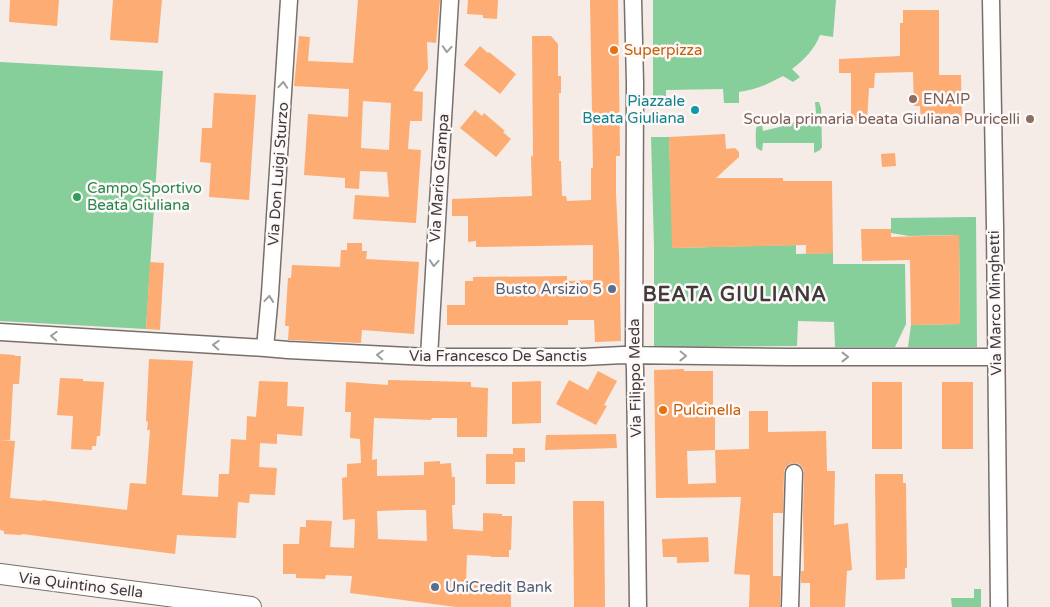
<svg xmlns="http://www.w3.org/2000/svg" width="1050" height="607" viewBox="0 0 1050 607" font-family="'Varela Round',sans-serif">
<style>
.green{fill:#86ce9a}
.building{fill:#fdac73;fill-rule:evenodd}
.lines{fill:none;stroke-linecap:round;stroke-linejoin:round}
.minor-casing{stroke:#786f6b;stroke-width:19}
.tertiary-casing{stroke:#786f6b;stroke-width:22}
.minor{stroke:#fff;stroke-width:16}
.tertiary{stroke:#fff;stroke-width:20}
.oneway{stroke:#9f9d9c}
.food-dot{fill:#e8710a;stroke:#fef9f8;stroke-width:2}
.education-dot{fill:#8d6e63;stroke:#fef9f8;stroke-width:2}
.culture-dot{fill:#0f9aa8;stroke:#fef9f8;stroke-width:2}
.leisure-dot{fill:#2e9e5b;stroke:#fef9f8;stroke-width:2}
.service-dot{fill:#5c6f8a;stroke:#fef9f8;stroke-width:2}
.labels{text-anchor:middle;stroke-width:5;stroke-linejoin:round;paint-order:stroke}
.food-label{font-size:15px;fill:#c56008;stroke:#fef9f8;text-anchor:start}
.education-label{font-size:15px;fill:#785e54;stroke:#fef9f8;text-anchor:start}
.culture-label{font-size:15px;fill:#0d838f;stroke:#fef9f8;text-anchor:end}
.street-label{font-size:15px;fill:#3f3b3a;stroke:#fef9f8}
.leisure-label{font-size:15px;fill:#27864d;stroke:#fef9f8;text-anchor:start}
.service-label{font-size:15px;fill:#4e5e75;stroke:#fef9f8;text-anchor:end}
.district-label{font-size:20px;font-weight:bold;letter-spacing:1px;fill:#3f3b3a;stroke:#fef9f8}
</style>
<rect width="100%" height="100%" fill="#f5ebe7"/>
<!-- green -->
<path class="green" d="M653,0H836L833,37L820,35C814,50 804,60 792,69L800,77L793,82L783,76C768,84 756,90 739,92V103H724L723,89L666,90V101H653Z
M0,62L163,71L146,329L0,321Z
M815,102H819L821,108L822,147L820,150L814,153V143H763L762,151L758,149L756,147C756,137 754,125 761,119L763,131C781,127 799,121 816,113Z
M651,137H669L673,248L796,245V254L833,253V264H905L906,324L895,347H835L834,322L798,321L797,346L654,347V247Z
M976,217L977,347H908L911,325L960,324L959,235L909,236L891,233V218Z
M974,589H981V607H952L951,598H974Z"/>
<!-- building -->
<path class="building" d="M10,0H59L57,26L9,22Z
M113,0H162L158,43L110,40Z
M358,0H440L436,43L427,42L428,69L413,91L423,92L422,121H410L408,149L421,150L416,223L353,219L355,195L389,197L387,172L360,171L359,189L345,188V178L304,175L308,114L348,117L349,89L294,86L299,36L310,37L308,61L353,63ZM363,101L391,103L389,150L361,148Z
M468,0H498L497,19L483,18V15L467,14Z
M590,0H618L620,156H616V194L619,254L621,341L595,342L594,320H568V325H447V305H465V281H473V277L567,276V281L593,280V245L476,247V241L468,242V216H452V199L532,196L531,155L533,157L532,36H551L558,44V76H561V93H559V161H561L562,196H566L567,201L591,200V168H593Z
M903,10H939V75H961L962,122L921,123L920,106H914L913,72L875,73L874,88H869L867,121H851V73H839V59L900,56V23H903Z
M480,46L488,53L489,52L516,74L500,94L464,65Z
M214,93L256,95L249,200L209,197L211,163L200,162L202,128H212Z
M475,110L482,116L484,113L505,131L503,132L511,139L496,157L460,128Z
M725,134L726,149L735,148L739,152V157L716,178H783V181H832L833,253L806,254V245L672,248L669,137Z
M895,153L896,166L882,167L881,154Z
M861,229H891V237L959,235L960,324L911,325L910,260L862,261Z
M347,243H362V251H367L366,259L419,262L414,334L362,330L361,343L288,340L289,326H285L288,278H291L292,265L340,267L341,250H347Z
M150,262L164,263L160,330L146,329Z
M0,354L15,355V356H21L19,384H13L10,440H0Z
M149,359L193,361L182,495L218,497L219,474H229L231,439L246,440L247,416L256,417L259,381L288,382L287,406L304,407L302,436L277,434V444L260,443L259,467L277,468L275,495L250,494L249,503L238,502L236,538L177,535L175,554L22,534L21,535L4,534V531L0,530V440L15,441L10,498L42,501V500L127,510L130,483L146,484L150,430H147L148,422L146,421Z
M684,369V371H713V409H715V450L749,449V411H768V432L826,431L827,471H835L834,525L848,523L852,570L847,571L845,607H810V583H801V571H804L803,514L804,473L803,468L799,464L794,463L790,464L785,468L784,473L783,513H773V576H781L780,607H749L750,575L734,574L741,497L656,498L654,370ZM715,450L716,483L688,484L687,451Z
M598,371L617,381L604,405L607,406L596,425L556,404L569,380L588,390Z
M60,378L83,379V381L104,382L100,436H97L96,446H92V450L71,449L73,416L57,415Z
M388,380L471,382V387L488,388L487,437H457V418H432L431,420L374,418L372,460L377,459V476L424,475V462L440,461V464L451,463L452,477H455V505H452L453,529L483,531V513L502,514V516H512L511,550H509V557H491L490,556L467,555L466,584L511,585V607H456L350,593L352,576L326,575L325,579L296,578V574H283V544H299L300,527H306V520L332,521L330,547L354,548L355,519L343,520L342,478L347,477V464L361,463L360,439L350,438L351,412H345L346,382L388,385ZM407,510H426L427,541L378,539L377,511Z
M541,381V423L512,424V382Z
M872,382H902V449H872Z
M942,382H973V449H942Z
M616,434L617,448L545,450L546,435Z
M513,448H525V462H515V484H486V454H513Z
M875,474H903V483H906L907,568H905V579L876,580Z
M573,501H604L605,607H574Z
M708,537L709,562L677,563V557H663L662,539Z"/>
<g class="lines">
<defs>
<path id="minor" d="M633,0L635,83L634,355L635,369L638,607
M991,0L995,227L999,607
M0,332L265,348L288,350L429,357H583L623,355L789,357H996
M265,348L270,294L289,0
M429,357L450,0
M790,607L794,473"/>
<path id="tertiary" d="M0,574L251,607"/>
</defs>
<!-- minor casing -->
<use href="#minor" class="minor-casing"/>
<!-- tertiary casing -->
<use href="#tertiary" class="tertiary-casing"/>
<!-- minor -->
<use href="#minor" class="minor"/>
<!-- tertiary -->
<use href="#tertiary" class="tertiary"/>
</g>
<!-- one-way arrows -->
<defs><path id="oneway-chevron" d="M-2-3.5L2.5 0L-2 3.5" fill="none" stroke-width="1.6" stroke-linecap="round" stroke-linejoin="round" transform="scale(1.25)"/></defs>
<g class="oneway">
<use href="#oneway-chevron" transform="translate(447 49) rotate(94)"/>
<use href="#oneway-chevron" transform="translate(283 85) rotate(-86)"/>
<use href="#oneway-chevron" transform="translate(434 263) rotate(94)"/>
<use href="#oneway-chevron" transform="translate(269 299) rotate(-85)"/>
<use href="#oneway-chevron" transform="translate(54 336) rotate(-177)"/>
<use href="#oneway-chevron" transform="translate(216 345) rotate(-177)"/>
<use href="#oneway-chevron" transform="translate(380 355) rotate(-177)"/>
<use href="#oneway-chevron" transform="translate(683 356) rotate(1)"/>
<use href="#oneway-chevron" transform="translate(845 357)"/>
</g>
<!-- markers -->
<g class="food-dot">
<circle cx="614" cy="50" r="5"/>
<circle cx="663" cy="410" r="5"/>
</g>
<g class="education-dot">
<circle cx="913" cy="99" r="5"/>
<circle cx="1030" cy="119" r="5"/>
</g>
<circle class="culture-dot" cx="695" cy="110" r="5"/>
<circle class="leisure-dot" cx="77" cy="197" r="5"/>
<g class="service-dot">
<circle cx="612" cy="289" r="5"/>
<circle cx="435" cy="587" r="5"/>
</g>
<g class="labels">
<!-- food labels -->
<g class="food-label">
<text x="624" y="55">Superpizza</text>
<text x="673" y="415">Pulcinella</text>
</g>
<!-- education labels -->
<g class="education-label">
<text x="923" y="104">ENAIP</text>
<text x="1020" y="124" text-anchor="end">Scuola primaria beata Giuliana Puricelli</text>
</g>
<!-- culture labels -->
<g class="culture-label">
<text x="685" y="106">Piazzale<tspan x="685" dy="17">Beata Giuliana</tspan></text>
</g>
<!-- street labels -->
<g class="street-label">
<text transform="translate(278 174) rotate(-86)" y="5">Via Don Luigi Sturzo</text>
<text transform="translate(439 178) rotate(-86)" y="5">Via Mario Grampa</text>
<text transform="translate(995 303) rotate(-91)" y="5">Via Marco Minghetti</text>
<text x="498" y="361">Via Francesco De Sanctis</text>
<text transform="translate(635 378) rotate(-91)" y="5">Via Filippo Meda</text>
<text transform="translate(81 585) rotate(7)" y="5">Via Quintino Sella</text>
</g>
<!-- leisure labels -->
<g class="leisure-label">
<text x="87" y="193">Campo Sportivo<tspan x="87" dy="17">Beata Giuliana</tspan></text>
</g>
<!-- service labels -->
<g class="service-label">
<text x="602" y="294">Busto Arsizio 5</text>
<text x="445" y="592" text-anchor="start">UniCredit Bank</text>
</g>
<!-- district labels -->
<g class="district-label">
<text x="735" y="301">BEATA GIULIANA</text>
</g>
</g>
</svg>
